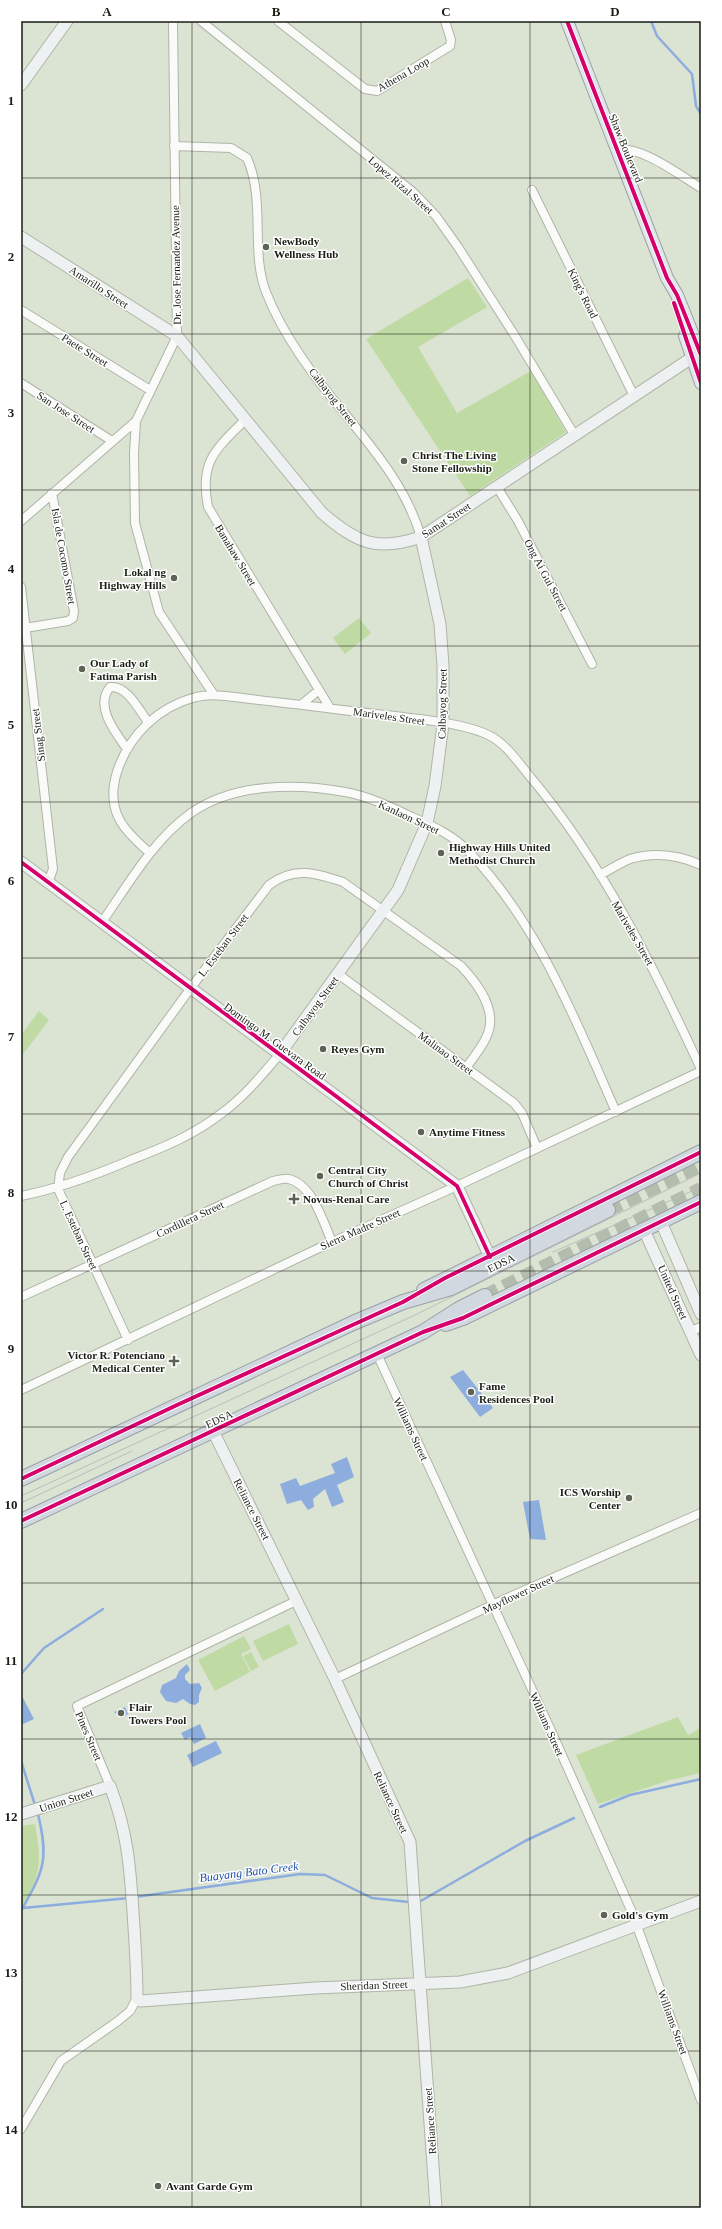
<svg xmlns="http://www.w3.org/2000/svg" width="722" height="2229" viewBox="0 0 722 2229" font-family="'Times New Roman',serif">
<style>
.green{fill:#c0daa3}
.water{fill:#8cadde}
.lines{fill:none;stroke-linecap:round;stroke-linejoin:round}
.stream{stroke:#8cadde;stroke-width:2.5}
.highway-tunnel{stroke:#b4bcad;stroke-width:14;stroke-dasharray:14 7;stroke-linecap:butt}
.street-casing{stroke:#aeb5a8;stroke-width:10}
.secondary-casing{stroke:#aeb5a8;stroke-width:13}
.primary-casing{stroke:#97a2a5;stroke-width:14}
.highway-casing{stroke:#97a2a5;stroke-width:16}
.street{stroke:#fafbf8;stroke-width:8}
.secondary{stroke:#eef1f1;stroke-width:11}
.primary{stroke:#e1e6ea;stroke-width:12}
.highway{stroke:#d1d8e0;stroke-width:14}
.tram{stroke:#bcbeba;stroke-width:1}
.cycleway-casing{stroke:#fff;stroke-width:6}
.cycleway{stroke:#d6006c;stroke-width:4}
.grid{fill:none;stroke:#191e14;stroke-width:1;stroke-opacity:0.55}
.poi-dot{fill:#5d6357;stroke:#fff;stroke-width:1.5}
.labels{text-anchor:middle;stroke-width:3;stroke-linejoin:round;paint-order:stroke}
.street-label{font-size:11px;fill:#191e14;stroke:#fff}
.poi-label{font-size:11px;font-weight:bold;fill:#191e14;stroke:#fff;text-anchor:start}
.water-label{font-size:12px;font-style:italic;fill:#1f52aa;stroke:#fff}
.neatline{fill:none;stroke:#191e14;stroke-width:1.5}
.grid-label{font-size:13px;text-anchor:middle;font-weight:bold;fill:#191e14}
</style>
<rect width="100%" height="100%" fill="#dbe3d3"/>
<!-- green -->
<path class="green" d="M468,278L487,307L418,347L457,413L531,371L566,432L470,496L366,339Z
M359,618L371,633L345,654L333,638Z
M39,1011L49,1020L21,1057V1035Z
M289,1624L298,1644L263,1661L253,1641Z
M244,1636L251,1649L241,1654L250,1672L215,1691L198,1660Z
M251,1652L259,1667L251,1671L243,1656Z
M678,1717L688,1735L701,1728V1773L670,1780L598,1804L576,1755Z
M35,1824C42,1863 41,1875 21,1909V1826Z"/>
<!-- water -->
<path class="water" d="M463,1370L493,1408L480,1417L450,1377Z
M347,1457L354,1477L337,1485L344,1502L332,1507L325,1489L313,1499L314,1507L308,1510L301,1500L287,1504L280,1484L296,1478L300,1486L335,1473L331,1464Z
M539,1500L546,1540L530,1539L523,1502Z
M187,1664L190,1670L185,1675V1679L190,1684L199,1683L202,1688L199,1695V1702L195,1705L190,1704L183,1699L176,1703L166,1701L160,1692L162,1685L176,1678L179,1671Z
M21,1694L34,1719L23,1724L21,1718Z
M125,1707L128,1714L121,1718L114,1712Z
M200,1724L206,1738L194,1744L190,1737L185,1740L181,1733Z
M216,1741L222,1753L193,1767L187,1755Z"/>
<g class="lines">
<!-- stream -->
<path class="stream" d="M651,21L657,36L692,74L696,106L701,114
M21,1674L44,1648L103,1609
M21,1761L35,1805
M600,1807L630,1795L701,1779
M135,1897L300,1874L325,1875L372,1898L409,1902
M419,1902L525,1841L574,1818
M23,1908L129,1898
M21,1911C44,1870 49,1860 38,1814"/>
<!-- highway-tunnel -->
<path class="highway-tunnel" d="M608,1210L701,1165
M485,1296L701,1189"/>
<defs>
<path id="street" d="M173,21L177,336L136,421L134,453L135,523L159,612L214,695
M201,21L413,192L436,216L458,247L515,336L575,436
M278,21L365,89L377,91L450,46L451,40L445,21
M174,146L231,148L247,158C266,201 250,251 266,292C283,336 315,378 345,414C376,452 407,489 421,537
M618,150C640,145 681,176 701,188
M532,190L634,396
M21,310L150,390
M21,383L112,441
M246,419C216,449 199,461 208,507L330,708
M497,487L518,521L592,664
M21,521L136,421
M21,587L53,869L48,883
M25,628L68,621L73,618L74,611L52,493
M302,704L319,690
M127,749C116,733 94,707 110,687C127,685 139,710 148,722
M150,853C123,830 105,811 117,772C129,735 158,707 196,697C213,693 233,697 250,699C286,703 322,707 358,712C391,716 465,721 492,737C508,746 520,765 532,779C604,865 654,968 701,1069
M600,875C609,870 620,863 630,859C654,852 679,855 701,865
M102,922C128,885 153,840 191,813C234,783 296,783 345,792C368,796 391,807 412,817C433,826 455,836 471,854C539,926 577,1023 616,1112
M338,974L514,1103L522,1113L537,1148
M21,1196C61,1188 96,1175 133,1159C165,1147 195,1134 222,1113C244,1097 261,1076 279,1055
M21,1297L273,1181C278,1180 284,1178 289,1179C313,1185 323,1222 332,1242
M691,1331L701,1327
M128,1340L58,1189L60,1173L68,1157L190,989L269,885C294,866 316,873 343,882L461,966C475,981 492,1002 490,1024C489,1039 475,1055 466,1068
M377,1354L553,1735L631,1910L701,2100
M21,1390L319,1248L457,1186L701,1071
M335,1679L505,1599L701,1513
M110,1786L77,1706L296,1601
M21,2129L61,2061L118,2021L130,2011L137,1998"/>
<path id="secondary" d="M21,85L67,21
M21,237L177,336L322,513C357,543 376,552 421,537L693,357
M21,862L457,1186L490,1257
M279,1055L398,890L427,823L435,786L443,724V666L440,624L421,537
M661,1222L701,1314
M644,1230L701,1355
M213,1431L335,1679L410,1842L436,2208
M21,1814L110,1786C127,1830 130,1865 133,1912C135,1941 137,1969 137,1998L141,2001L315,1988L460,1982L508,1973L701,1901"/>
<path id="primary" d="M567,21L667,278L677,295L701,355
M685,336L701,383"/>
<path id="highway" d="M424,1290L701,1152
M446,1324L463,1318L701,1202
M21,1479L353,1323L403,1302L451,1288L608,1210
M21,1521L423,1332L459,1309L485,1296"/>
</defs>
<!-- street casing -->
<use href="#street" class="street-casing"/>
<!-- secondary casing -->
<use href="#secondary" class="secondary-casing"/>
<!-- primary casing -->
<use href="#primary" class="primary-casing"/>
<!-- highway casing -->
<use href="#highway" class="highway-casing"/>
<!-- street -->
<use href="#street" class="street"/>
<!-- secondary -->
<use href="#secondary" class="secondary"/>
<!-- primary -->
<use href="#primary" class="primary"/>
<!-- highway -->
<use href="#highway" class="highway"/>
<!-- tram -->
<path class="tram" d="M553,1252L701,1187
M21,1496L415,1315L701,1173
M21,1503L132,1451"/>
<defs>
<path id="cycleway" d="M567,21L667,278L677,295L701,355
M674,303L701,383
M21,862L457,1186L490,1257
M21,1479L177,1405L403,1302L445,1278L701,1152
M21,1521L423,1332L463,1318L701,1202"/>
</defs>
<!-- cycleway casing -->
<use href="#cycleway" class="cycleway-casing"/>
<!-- cycleway -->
<use href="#cycleway" class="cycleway"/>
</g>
<!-- grid -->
<path class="grid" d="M192,21V2208M361,21V2208M530,21V2208M21,178H701M21,334H701M21,490H701M21,646H701M21,802H701M21,958H701M21,1114H701M21,1271H701M21,1427H701M21,1583H701M21,1739H701M21,1895H701M21,2051H701"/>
<!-- markers -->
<g class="poi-dot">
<circle cx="266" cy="247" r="4"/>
<circle cx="404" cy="461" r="4"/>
<circle cx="174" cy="578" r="4"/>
<circle cx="82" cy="669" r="4"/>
<circle cx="441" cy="853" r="4"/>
<circle cx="323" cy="1049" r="4"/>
<circle cx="421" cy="1132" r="4"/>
<circle cx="320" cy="1176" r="4"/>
<path d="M292 1193h4v4h4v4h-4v4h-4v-4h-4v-4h4z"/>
<path d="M172 1355h4v4h4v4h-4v4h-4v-4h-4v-4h4z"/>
<circle cx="471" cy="1392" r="4"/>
<circle cx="629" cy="1498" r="4"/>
<circle cx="121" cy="1713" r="4"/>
<circle cx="604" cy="1915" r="4"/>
<circle cx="158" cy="2186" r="4"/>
</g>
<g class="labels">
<!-- street labels -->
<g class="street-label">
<text transform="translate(403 74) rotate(-30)" y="4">Athena Loop</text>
<text transform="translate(626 148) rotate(68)" y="4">Shaw Boulevard</text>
<text transform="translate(401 185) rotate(41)" y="4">Lopez Rizal Street</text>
<text transform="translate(176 265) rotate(-91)" y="4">Dr. Jose Fernandez Avenue</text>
<text transform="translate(99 287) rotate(33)" y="4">Amarillo Street</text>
<text transform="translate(583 293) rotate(64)" y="4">King's Road</text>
<text transform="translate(85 350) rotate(32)" y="4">Paete Street</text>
<text transform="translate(333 397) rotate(52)" y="4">Calbayog Street</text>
<text transform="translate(66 412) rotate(33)" y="4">San Jose Street</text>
<text transform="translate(446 520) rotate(-33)" y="4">Samat Street</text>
<text transform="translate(236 555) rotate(59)" y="4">Banahaw Street</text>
<text transform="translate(64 556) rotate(80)" y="4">Isla de Cocomo Street</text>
<text transform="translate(546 575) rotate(62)" y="4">Ong Ai Gui Street</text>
<text transform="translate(442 704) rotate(-89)" y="4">Calbayog Street</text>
<text transform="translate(389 716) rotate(8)" y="4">Mariveles Street</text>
<text transform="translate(38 735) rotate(-97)" y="4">Sinag Street</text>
<text transform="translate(409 817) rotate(25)" y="4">Kanlaon Street</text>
<text transform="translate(633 933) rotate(60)" y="4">Mariveles Street</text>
<text transform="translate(223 945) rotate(-53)" y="4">L. Esteban Street</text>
<text transform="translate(315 1006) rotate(-54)" y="4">Calbayog Street</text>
<text transform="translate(275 1041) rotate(36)" y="4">Domingo M. Guevara Road</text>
<text transform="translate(446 1053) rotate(36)" y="4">Malinao Street</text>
<text transform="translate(190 1219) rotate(-25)" y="4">Cordillera Street</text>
<text transform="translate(360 1229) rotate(-24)" y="4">Sierra Madre Street</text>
<text transform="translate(79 1235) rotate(65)" y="4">L. Esteban Street</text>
<text transform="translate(501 1263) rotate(-26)" y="4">EDSA</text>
<text transform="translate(673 1292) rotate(66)" y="4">United Street</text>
<text transform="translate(219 1419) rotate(-25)" y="4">EDSA</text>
<text transform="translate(411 1429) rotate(65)" y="4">Williams Street</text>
<text transform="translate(252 1509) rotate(63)" y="4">Reliance Street</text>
<text transform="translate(518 1594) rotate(-25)" y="4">Mayflower Street</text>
<text transform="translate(547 1724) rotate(66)" y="4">Williams Street</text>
<text transform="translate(89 1736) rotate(67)" y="4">Pines Street</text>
<text transform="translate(66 1800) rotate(-18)" y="4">Union Street</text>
<text transform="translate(391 1802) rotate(65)" y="4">Reliance Street</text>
<text transform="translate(374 1985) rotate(-2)" y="4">Sheridan Street</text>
<text transform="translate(673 2022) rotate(70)" y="4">Williams Street</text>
<text transform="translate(430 2121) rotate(-94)" y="4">Reliance Street</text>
</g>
<!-- poi labels -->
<g class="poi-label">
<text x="274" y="245">NewBody<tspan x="274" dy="13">Wellness Hub</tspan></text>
<text x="412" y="459">Christ The Living<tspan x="412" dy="13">Stone Fellowship</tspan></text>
<text x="166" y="576" text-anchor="end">Lokal ng<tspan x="166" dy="13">Highway Hills</tspan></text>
<text x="90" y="667">Our Lady of<tspan x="90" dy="13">Fatima Parish</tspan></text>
<text x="449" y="851">Highway Hills United<tspan x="449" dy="13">Methodist Church</tspan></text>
<text x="331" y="1053">Reyes Gym</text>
<text x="429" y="1136">Anytime Fitness</text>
<text x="328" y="1174">Central City<tspan x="328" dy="13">Church of Christ</tspan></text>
<text x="303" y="1203">Novus-Renal Care</text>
<text x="165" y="1359" text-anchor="end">Victor R. Potenciano<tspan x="165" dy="13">Medical Center</tspan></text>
<text x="479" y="1390">Fame<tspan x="479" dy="13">Residences Pool</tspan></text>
<text x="621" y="1496" text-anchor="end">ICS Worship<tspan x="621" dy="13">Center</tspan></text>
<text x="129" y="1711">Flair<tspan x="129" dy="13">Towers Pool</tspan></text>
<text x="612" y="1919">Gold's Gym</text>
<text x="166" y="2190">Avant Garde Gym</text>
</g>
<!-- water labels -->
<g class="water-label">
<text transform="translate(249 1872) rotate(-7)" y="4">Buayang Bato Creek</text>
</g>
</g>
<!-- border -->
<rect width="722" height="2229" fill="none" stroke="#ffffff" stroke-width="44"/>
<rect x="22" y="22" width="678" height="2185" class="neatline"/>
<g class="grid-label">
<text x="107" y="16">A</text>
<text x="276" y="16">B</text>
<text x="446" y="16">C</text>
<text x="615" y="16">D</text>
<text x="11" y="105">1</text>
<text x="11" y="261">2</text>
<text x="11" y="417">3</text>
<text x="11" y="573">4</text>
<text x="11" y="729">5</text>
<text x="11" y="885">6</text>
<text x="11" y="1041">7</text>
<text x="11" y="1197">8</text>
<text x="11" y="1353">9</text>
<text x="11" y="1509">10</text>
<text x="11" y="1665">11</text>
<text x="11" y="1821">12</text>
<text x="11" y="1977">13</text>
<text x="11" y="2134">14</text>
</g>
</svg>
